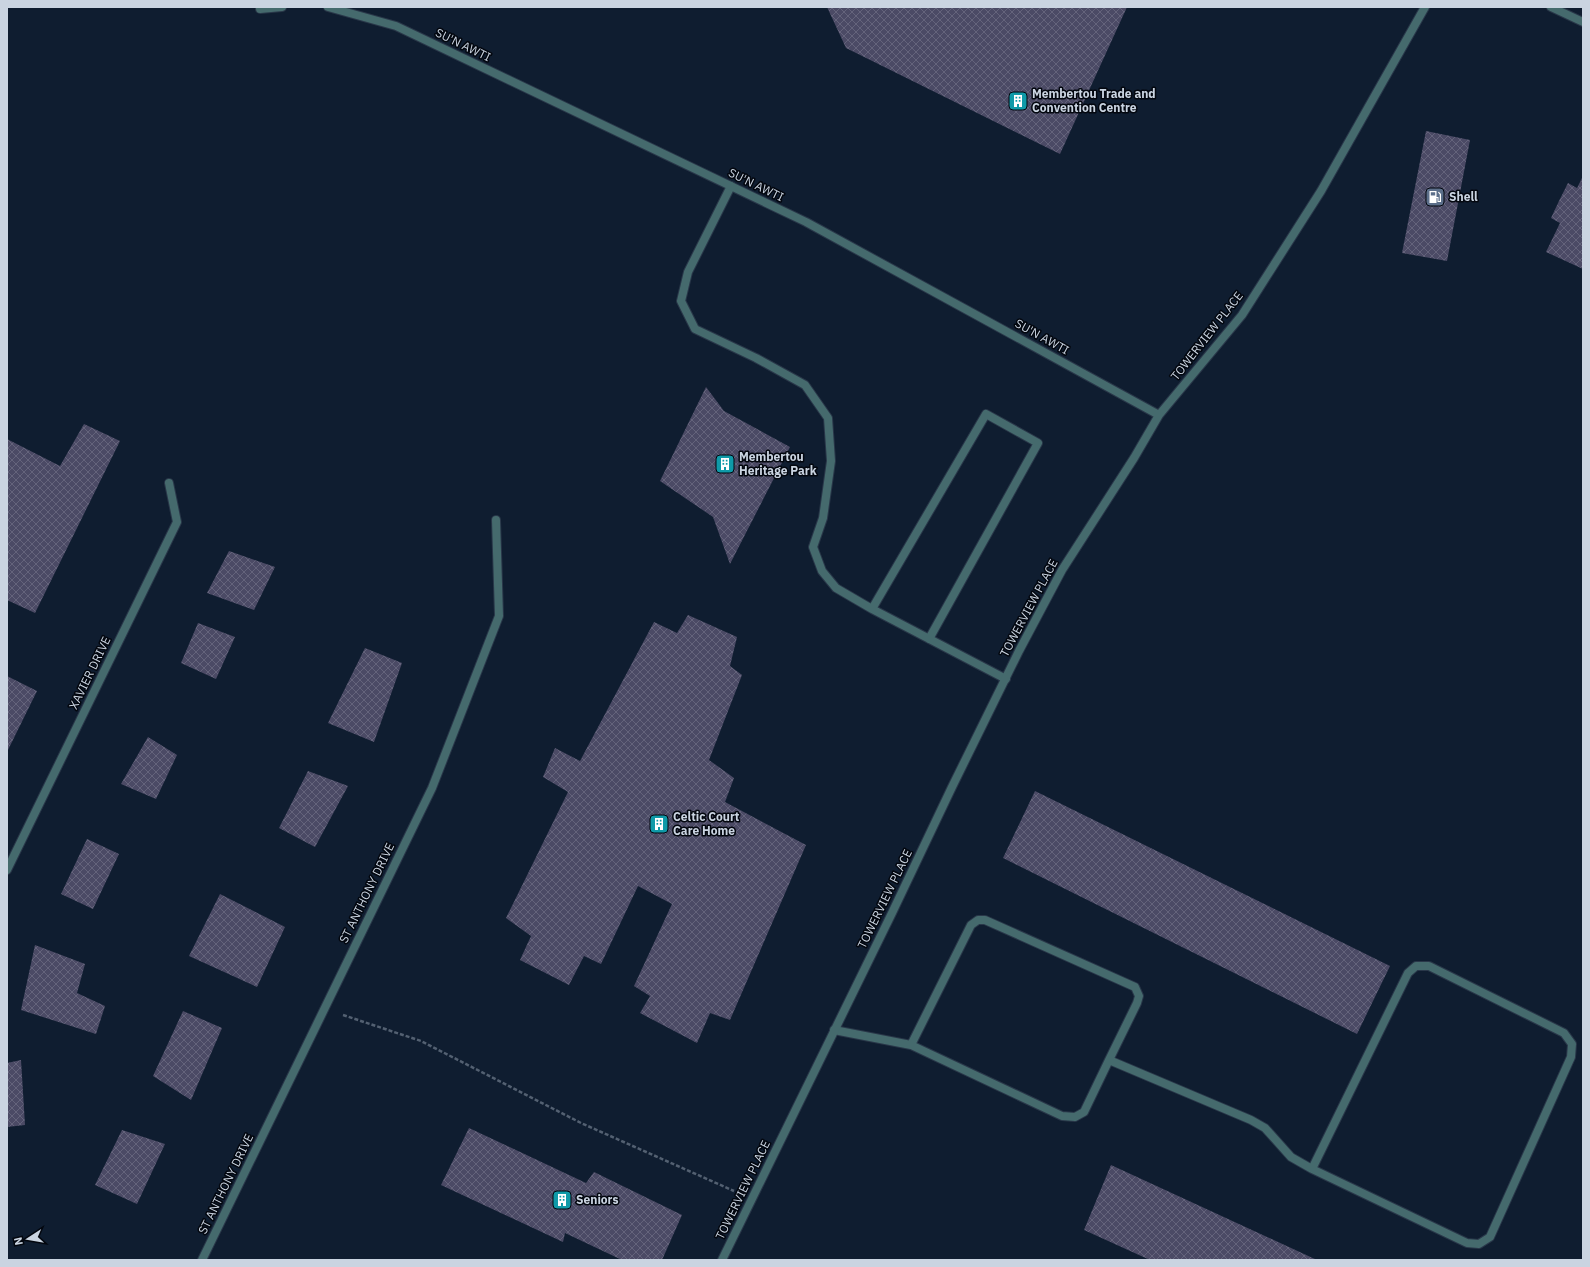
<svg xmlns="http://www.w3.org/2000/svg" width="1590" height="1267" viewBox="0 0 1590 1267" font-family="'IBM Plex Sans',sans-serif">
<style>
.building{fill:url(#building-cross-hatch)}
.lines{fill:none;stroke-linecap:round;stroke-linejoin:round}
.lane-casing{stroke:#293749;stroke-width:10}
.street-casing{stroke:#293749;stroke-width:10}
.path{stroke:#536071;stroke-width:2.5;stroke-dasharray:4 2;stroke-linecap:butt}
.lane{stroke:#456a6d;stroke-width:8}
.street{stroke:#456a6d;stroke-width:8}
.labels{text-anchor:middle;stroke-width:3;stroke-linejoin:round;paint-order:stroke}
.street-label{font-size:12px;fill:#cad4e1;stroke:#03070f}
.poi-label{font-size:12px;font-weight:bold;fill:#cad4e1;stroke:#03070f;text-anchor:start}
</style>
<defs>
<pattern id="building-cross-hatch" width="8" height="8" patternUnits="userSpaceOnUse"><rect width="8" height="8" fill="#4b4a65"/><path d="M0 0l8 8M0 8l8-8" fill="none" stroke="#64637b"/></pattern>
</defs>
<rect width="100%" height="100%" fill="#0f1d30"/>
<!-- building -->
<path class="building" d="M827,7H1127L1060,154L846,48Z
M1426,131L1470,140L1447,261L1402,253Z
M1583,176V269L1546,252L1560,223L1551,218L1559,201L1568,183L1577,188Z
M706,387L724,411L790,447L730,564L713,517L660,481Z
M84,424L120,441L35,613L7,600V439L60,466Z
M229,551L275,567L254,610L207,593Z
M688,615L737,637L730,666L742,675L709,760L734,778L725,802L806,845L730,1020L710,1013L697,1043L640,1013L650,996L634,986L672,904L638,886L601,964L584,956L569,985L520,960L531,936L506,918L568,792L543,777L555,748L580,761L654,622L677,633Z
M198,623L235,637L216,679L181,663Z
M365,648L402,663L374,742L328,723Z
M7,676L37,691L7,752Z
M148,737L177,755L156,799L121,784Z
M308,771L348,786L315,847L279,828Z
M1035,791L1390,966L1357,1034L1003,858Z
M87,839L119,854L93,909L61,894Z
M220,894L285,927L257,987L189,956Z
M35,945L85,964L77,993L105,1006L96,1034L21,1010Z
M183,1011L222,1028L191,1100L153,1076Z
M21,1060L25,1125L7,1127V1063Z
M469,1128L586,1183L594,1172L682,1215L662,1260H622L565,1233L563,1242L441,1185Z
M122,1130L165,1144L137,1204L95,1185Z
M1111,1165L1317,1260H1150L1084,1230Z"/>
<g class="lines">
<defs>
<path id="lane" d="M731,186L688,272L681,301L695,329L756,358L805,385L828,418L831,461L823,518L813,547L822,571L836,588L872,609L1006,679
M872,609L986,414L1038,443L929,639
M834,1030L911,1045L1062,1116L1075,1117L1084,1112L1109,1060L1251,1120L1265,1128L1291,1157L1312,1169L1467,1243L1479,1244L1490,1237L1571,1057L1572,1044L1564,1033L1429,966H1416L1408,973L1312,1169
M911,1045L971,925L978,920H985L1135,987L1139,996L1137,1003L1109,1060"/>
<path id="street" d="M328,7L396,26L806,222L1159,415
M1551,7L1583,22
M260,9L282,7
M7,870L177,522L169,483
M202,1260L432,788L499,616L496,520
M722,1260L892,913L952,787L1019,651L1062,570L1134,458L1159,415L1242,315L1321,191L1425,7"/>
</defs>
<!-- lane casing -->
<use href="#lane" class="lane-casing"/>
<!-- street casing -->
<use href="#street" class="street-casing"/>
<!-- path -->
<path class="path" d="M343,1015L421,1041L581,1123L734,1191"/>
<!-- lane -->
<use href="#lane" class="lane"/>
<!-- street -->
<use href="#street" class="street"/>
</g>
<!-- icons -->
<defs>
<symbol id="building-square" viewBox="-11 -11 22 22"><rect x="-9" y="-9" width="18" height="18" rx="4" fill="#0f9aa8" stroke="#03070f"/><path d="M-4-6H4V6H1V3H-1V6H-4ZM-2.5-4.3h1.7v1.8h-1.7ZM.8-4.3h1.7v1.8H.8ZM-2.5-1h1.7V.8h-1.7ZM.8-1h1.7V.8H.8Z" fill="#fff"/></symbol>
<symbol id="fuel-square" viewBox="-11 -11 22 22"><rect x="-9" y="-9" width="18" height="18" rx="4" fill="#5c6f8a" stroke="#03070f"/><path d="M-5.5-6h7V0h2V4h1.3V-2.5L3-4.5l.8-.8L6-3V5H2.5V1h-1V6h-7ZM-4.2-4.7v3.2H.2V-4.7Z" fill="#fff"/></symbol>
</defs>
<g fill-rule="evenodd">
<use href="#building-square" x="1007" y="90" width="22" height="22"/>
<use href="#fuel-square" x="1424" y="186" width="22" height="22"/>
<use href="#building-square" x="714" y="453" width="22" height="22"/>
<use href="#building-square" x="648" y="813" width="22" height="22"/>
<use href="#building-square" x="551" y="1189" width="22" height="22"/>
</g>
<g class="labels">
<!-- street labels -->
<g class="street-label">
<text transform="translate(463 45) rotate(26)" y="4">SU'N AWTI</text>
<text transform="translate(756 185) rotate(26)" y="4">SU'N AWTI</text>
<text transform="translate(1207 336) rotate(-52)" y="4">TOWERVIEW PLACE</text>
<text transform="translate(1042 337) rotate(29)" y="4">SU'N AWTI</text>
<text transform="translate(1029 608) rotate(-62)" y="4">TOWERVIEW PLACE</text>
<text transform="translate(90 673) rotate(-64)" y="4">XAVIER DRIVE</text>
<text transform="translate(367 893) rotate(-64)" y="4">ST ANTHONY DRIVE</text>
<text transform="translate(885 899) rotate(-64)" y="4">TOWERVIEW PLACE</text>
<text transform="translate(226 1184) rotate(-64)" y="4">ST ANTHONY DRIVE</text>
<text transform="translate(743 1190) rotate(-64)" y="4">TOWERVIEW PLACE</text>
</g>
<!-- poi labels -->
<g class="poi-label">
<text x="1032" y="98">Membertou Trade and<tspan x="1032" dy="14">Convention Centre</tspan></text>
<text x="1449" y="201">Shell</text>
<text x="739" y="461">Membertou<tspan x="739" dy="14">Heritage Park</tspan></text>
<text x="673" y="821">Celtic Court<tspan x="673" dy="14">Care Home</tspan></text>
<text x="576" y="1204">Seniors</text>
</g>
</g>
<!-- border -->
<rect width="1590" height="1267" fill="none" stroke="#cad4e1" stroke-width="16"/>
<!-- north arrow -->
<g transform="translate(28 1239) rotate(258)" stroke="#03070f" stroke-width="3" paint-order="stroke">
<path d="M0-3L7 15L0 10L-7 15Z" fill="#cad4e1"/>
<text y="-6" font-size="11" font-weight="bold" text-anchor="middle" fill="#cad4e1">N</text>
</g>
</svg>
